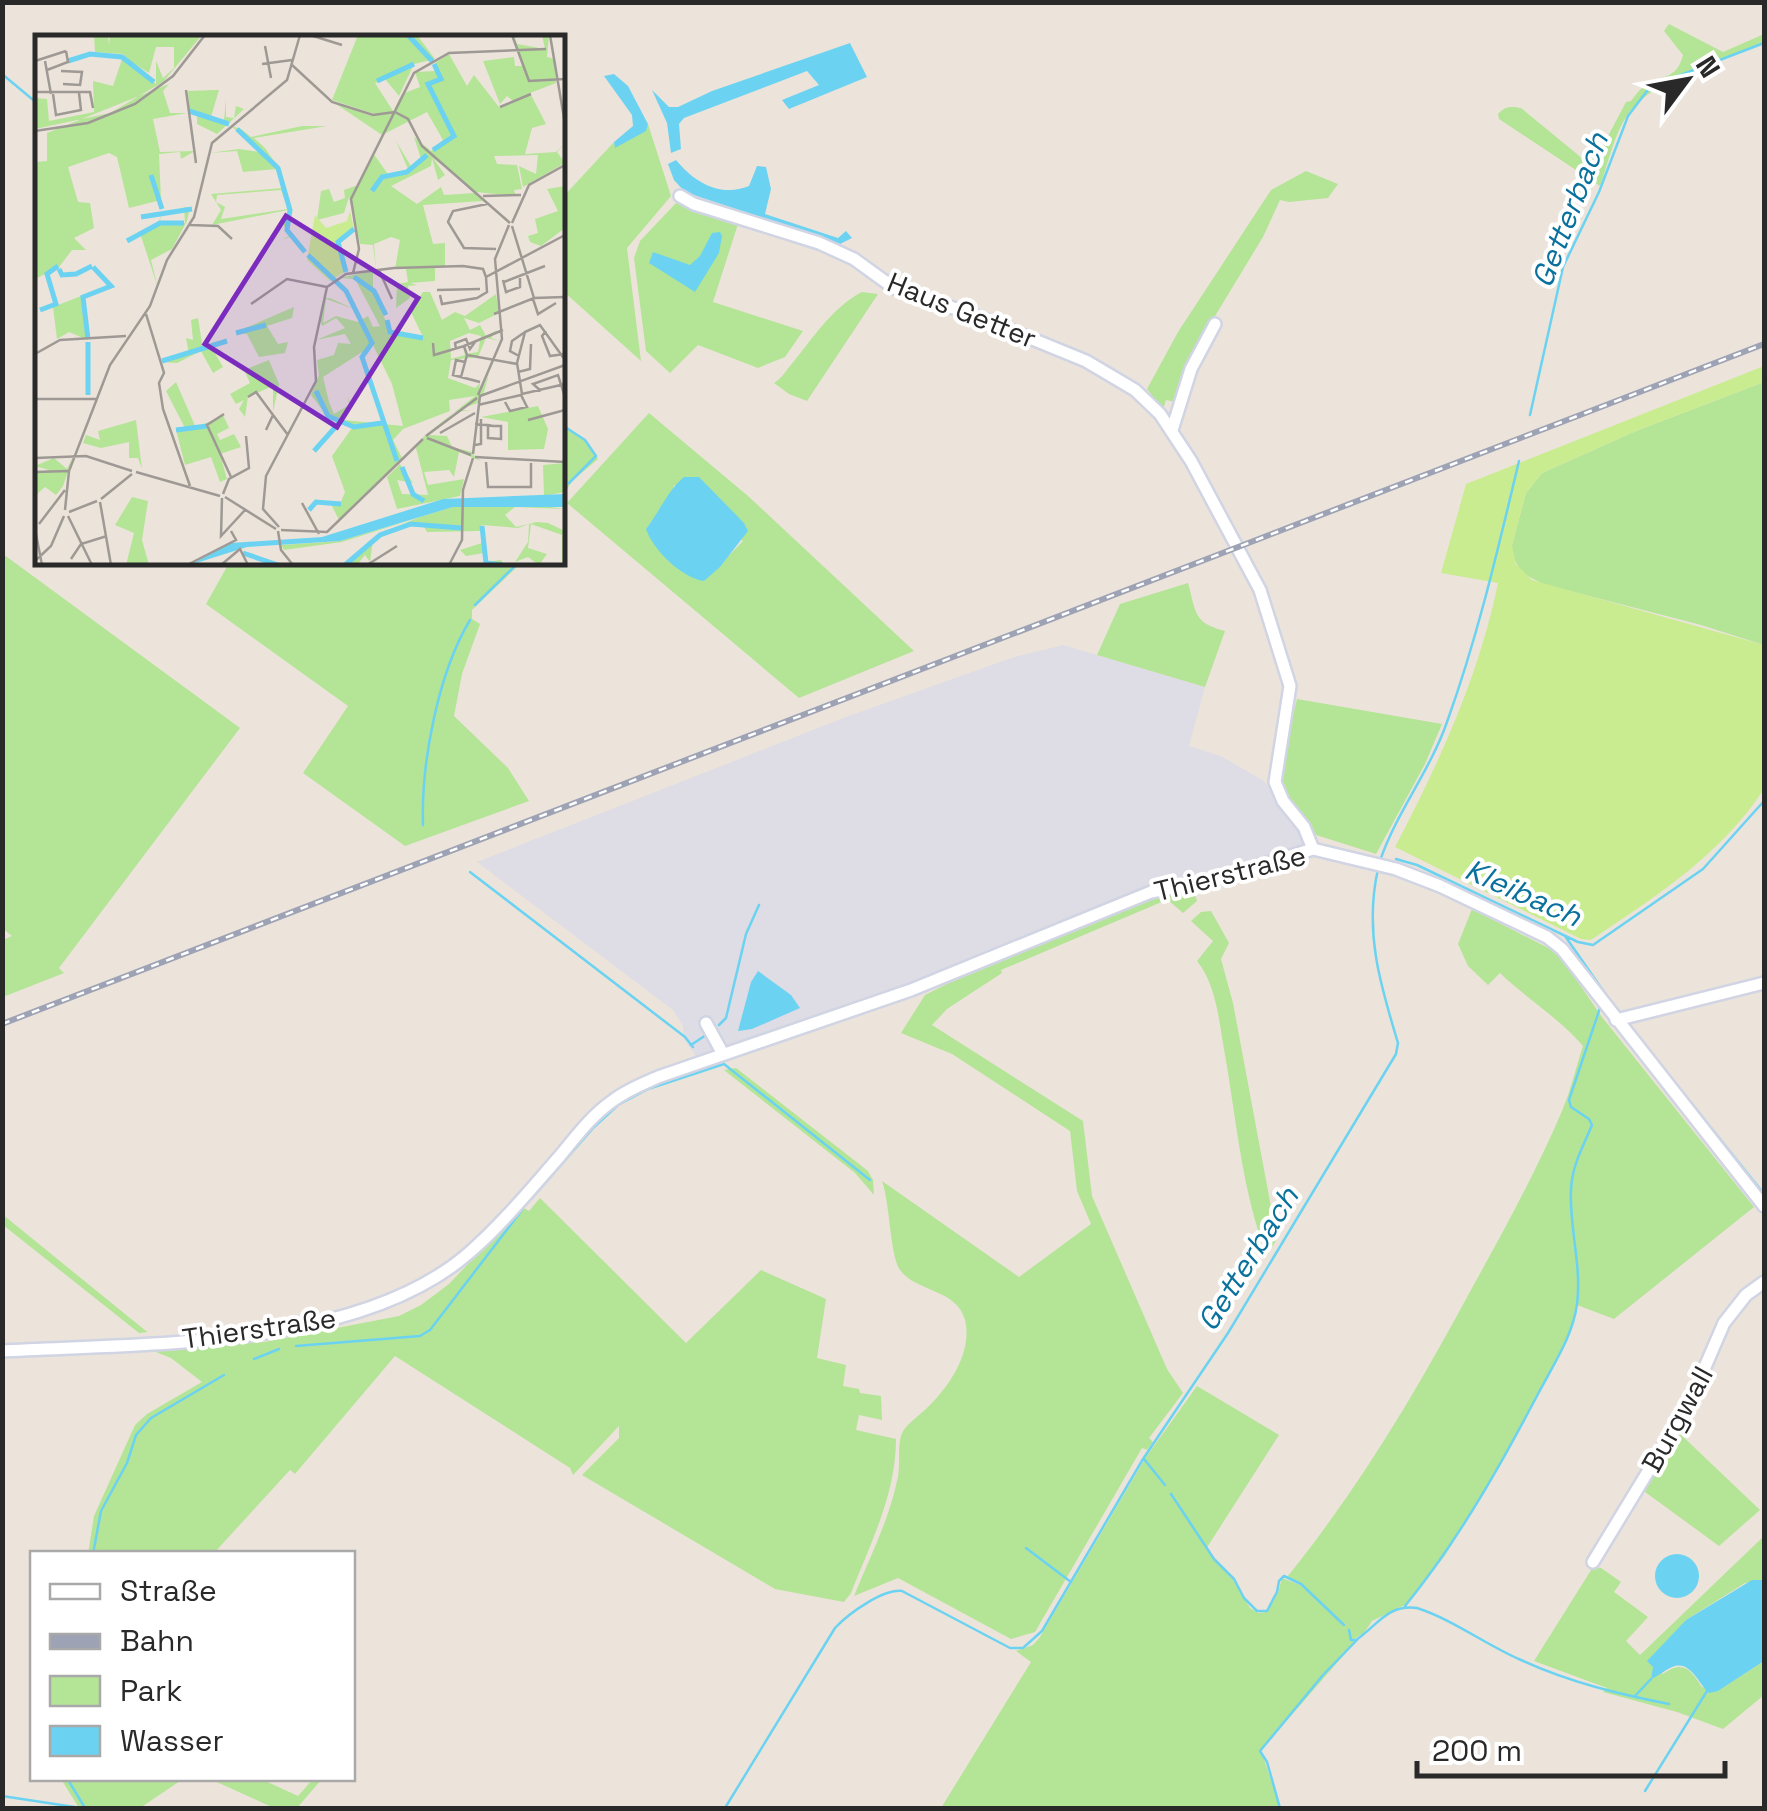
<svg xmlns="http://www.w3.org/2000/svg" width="1767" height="1811" viewBox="0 0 1767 1811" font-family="'Space Grotesk',sans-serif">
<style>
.industrial{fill:#dedce4}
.green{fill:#b4e496;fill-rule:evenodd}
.pitch{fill:#c9ec91}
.water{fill:#6bd3f1}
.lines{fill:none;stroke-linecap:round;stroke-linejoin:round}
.stream{stroke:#6bd3f1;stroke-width:2.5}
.street-casing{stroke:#d0d4e3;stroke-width:16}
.street{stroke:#fff;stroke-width:11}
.rail-casing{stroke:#9da2b4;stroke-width:6}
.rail{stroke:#fff;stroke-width:2.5;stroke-dasharray:8;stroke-linecap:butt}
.labels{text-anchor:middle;stroke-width:8;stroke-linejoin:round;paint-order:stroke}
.street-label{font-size:28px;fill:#292929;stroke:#fff}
.water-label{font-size:30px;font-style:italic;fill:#0a719d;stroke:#fff}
.inset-river{fill:none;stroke:#6bd3f1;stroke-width:5}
.inset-road{fill:none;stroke:#9e9994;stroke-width:2.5}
.view{fill:#7b2cbf;fill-opacity:0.15;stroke:#7b2cbf;stroke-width:5}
.inset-edge{fill:none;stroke:#292929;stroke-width:5}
</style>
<rect width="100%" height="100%" fill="#ece4db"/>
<!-- industrial -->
<path class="industrial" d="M1063,645L1205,687L1189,746L1221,756L1264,781L1302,832L1306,845L1211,877L1184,881L1160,879L1085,914L903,987L697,1058L684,1039L683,1026L673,1010L477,862L846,717L1014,657Z"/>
<!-- green -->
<path class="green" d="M1669,24L1723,52L1764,34V44C1721,61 1656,76 1628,114C1614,134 1608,164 1600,186L1499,119L1498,114C1505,106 1511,106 1521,108L1583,159H1593L1598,155L1626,102L1631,101C1635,96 1638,91 1643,87C1661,73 1676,82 1683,55L1664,31Z
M648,124L671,196L627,248L641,361L563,291L562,198L614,142L615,147L645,131Z
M1306,171L1338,184L1328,198L1289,202L1280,200L1263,237L1212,321L1175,402L1166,400L1163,410L1147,389L1178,332L1271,190Z
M676,203L738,224L713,302L803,331L785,357L758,368L698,345L670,373L646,351L634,258L640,241Z
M862,292L878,294L807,401L789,394L774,383C782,378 784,373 790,366C811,341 832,307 862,292Z
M1764,382V645L1701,625L1543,584L1522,573L1512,555V545L1526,493L1542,473L1636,431Z
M649,413L748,496L914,651L799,698L567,503ZM674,485L743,541L704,581L646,529L672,494Z
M563,425L589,444L598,459L572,481L563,496Z
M3,554L240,728L59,968L64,973L3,997V940L12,936L2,928Z
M229,563H521L472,610V619L480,624L462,674L454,716L508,768L529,801L405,846L303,773L348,706L206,604Z
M1188,583C1196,612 1193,623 1225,631L1205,687L1097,655L1120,604Z
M1297,699L1442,724L1425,764L1376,854L1316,835L1283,792L1279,774Z
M1194,891L1197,901L1183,913L1168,900L1164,901L1001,970L1002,973L947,1009L932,1025L1083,1121L1092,1196L1167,1369L1183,1393L1149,1438L1153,1442L1147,1450L1142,1448L1035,1632L1011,1639L898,1578L854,1596C869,1559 889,1520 897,1481C901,1467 897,1449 901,1436C904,1425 919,1416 927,1408C949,1387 973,1352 965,1320C957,1289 916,1292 900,1270C890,1256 890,1203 882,1181L1019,1277L1091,1224L1077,1191L1070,1131L952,1054L901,1033L925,995L947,984L1159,896Z
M1472,909L1558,953L1602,1017L1754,1207L1614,1319L1577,1305L1569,1336L1554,1364L1504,1459L1444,1557L1405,1605L1372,1621L1364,1633L1352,1640L1356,1641L1261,1750L1280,1808H941L1031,1662L1016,1651L1033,1645L1040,1637L1146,1457L1197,1386L1279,1435L1206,1549L1233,1580L1250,1608L1258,1613L1267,1612L1278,1593L1282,1578L1300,1585L1314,1597L1302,1584L1287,1577C1360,1487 1417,1390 1472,1288C1504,1230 1536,1172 1562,1111C1571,1090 1576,1067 1583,1046C1559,1018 1527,999 1500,973L1488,985L1468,966L1458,944Z
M1211,911L1229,943L1221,959L1233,1003L1277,1239L1267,1255C1242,1194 1236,1115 1224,1049C1219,1021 1216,984 1197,961L1213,941L1191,921L1201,912Z
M736,1068L868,1171L873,1180L874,1195L855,1173L724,1070Z
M540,1198L686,1343L761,1270L826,1299L817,1358L846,1365L843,1386L859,1389L860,1393L881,1396L882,1420L859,1415L856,1430L896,1439C896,1494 871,1542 851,1593L844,1602L775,1589L582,1475L619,1438V1426L573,1475L570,1468L395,1356L295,1474L290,1470L214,1553L88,1554L94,1516L135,1425L147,1414L202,1382L171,1358L151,1350L264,1342L399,1316L421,1305L449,1284L522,1207L529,1211Z
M2,1214L146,1331L148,1332L139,1333L3,1225Z
M1676,1430L1760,1510L1719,1546L1641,1489Z
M1764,1536V1580L1745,1583L1686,1620L1651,1664L1663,1674C1683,1659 1691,1670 1702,1687L1718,1691L1764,1661V1695L1723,1729L1677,1712L1603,1692L1607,1688L1534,1661L1593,1567L1601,1568L1621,1582L1614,1592L1648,1617L1626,1641L1640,1655Z
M61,1779H183L140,1808H79Z
M210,1779H261L298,1796L313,1779H322L297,1808H274Z"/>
<!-- pitch -->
<path class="pitch" d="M1764,366V382L1636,431L1542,473L1526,493L1512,545L1516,564L1532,580L1764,645V789C1721,855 1655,897 1591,940L1581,939L1395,847C1439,763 1479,676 1498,583L1441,573L1466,484Z"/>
<!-- water -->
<path class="water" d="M850,43L867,77L789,109L782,100L819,85L807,71L684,118L679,124L681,149L671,153L667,123L652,90L669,107H678L712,91Z
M614,74L628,86L648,124L646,131L615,148L614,142L633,126L632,115L604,76Z
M676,160C694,182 720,198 749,186L757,166L766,167L771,189L765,214L838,238L846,231L852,238L840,244L685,192L674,180L668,164Z
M720,232L722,236L719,253L695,292L649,263L653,252L690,265L700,256L712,233Z
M684,477H699L744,523L748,531L720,567L704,581C682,578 653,550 646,529C659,512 669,489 684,477Z
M758,971L791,995L800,1008L752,1029L738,1031L751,982Z
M1655 1576a22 22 0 1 1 44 0a22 22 0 1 1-44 0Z
M1752,1580H1764V1661L1718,1691L1709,1693C1699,1684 1691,1662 1675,1666C1667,1668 1659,1676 1651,1679L1653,1667L1647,1661L1686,1620Z"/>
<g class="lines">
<!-- stream -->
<path class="stream" d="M2,74L38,104
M1530,415L1563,267L1599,192L1628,116L1647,91L1660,83L1764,43
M562,425L585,440L596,456L569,483
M475,605L519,562
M423,825C421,763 438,673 470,620
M1396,859L1417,865L1578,942L1593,945L1703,869L1764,801
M1380,861C1396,813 1430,771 1447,722C1478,636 1498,549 1519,461
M470,872L685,1037L693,1047
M1565,936L1604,992
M719,1025L726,1018L746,934L759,905
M691,1045L706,1035
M1688,1099L1764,1194
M532,1198L594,1127L618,1105L648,1089L724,1064L870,1180
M296,1346L420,1336L430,1330L522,1210
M254,1359L279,1349
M1144,1459L1165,1485
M1171,1494L1214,1559L1234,1579L1244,1598L1257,1611H1267L1277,1592L1279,1581L1284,1576L1301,1584L1344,1625
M1026,1548L1071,1582
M93,1554L101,1511L127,1463L136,1435L151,1418L224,1375
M1405,1606C1458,1541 1499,1468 1538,1394C1553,1365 1573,1336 1577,1304C1582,1266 1569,1227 1571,1190C1572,1165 1583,1147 1592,1125L1589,1119L1571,1107L1569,1100L1601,1005
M1349,1630L1351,1640H1356C1377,1626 1387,1604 1417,1608C1454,1620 1486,1645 1521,1660C1569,1682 1618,1694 1669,1704
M1635,1696L1651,1679
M67,1778L85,1808
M1645,1791L1707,1691
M2,1796L81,1808
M725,1808L835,1628C849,1613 883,1589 902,1591L1010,1648H1023L1042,1631L1143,1459L1228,1333L1396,1054L1398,1043C1380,984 1364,931 1378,869
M1280,1808L1267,1762L1260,1751L1323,1675L1357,1640"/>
<defs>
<path id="street" d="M680,196L694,204L819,243L854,259L894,288L971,314L1086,361L1135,390L1160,414L1191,461L1260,590L1290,686L1275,782L1283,801L1304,827L1313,849
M1172,430L1191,369L1215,324
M1616,1020L1764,983
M706,1023L723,1054
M2,1351C145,1343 359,1350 470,1252C503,1223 530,1190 559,1157C575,1138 590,1117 611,1102C625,1091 642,1084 658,1077L911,990L1151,892L1213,880L1313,849L1396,869L1440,886L1547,937L1562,949L1764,1206
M1593,1562L1689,1404L1724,1323L1746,1295L1764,1282"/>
</defs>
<!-- street casing -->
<use href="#street" class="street-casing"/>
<!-- street -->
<use href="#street" class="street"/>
<defs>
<path id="rail" d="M2,1024L1764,344"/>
</defs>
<!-- rail casing -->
<use href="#rail" class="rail-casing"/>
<!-- rail -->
<use href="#rail" class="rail"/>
</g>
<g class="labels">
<!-- street labels -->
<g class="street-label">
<text transform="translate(962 310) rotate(22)" y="10">Haus Getter</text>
<text transform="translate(1230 873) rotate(-14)" y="10">Thierstraße</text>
<text transform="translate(259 1328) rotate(-8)" y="10">Thierstraße</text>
<text transform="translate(1677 1419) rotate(-61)" y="10">Burgwall</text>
</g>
<!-- water labels -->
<g class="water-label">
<text transform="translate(1570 210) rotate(-69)" y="10">Getterbach</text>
<text transform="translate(1523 893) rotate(24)" y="10">Kleibach</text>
<text transform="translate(1248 1259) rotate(-58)" y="10">Getterbach</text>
</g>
</g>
<!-- overview -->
<g transform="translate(35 35)">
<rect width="530" height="530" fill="#ece4db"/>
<path d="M59,0H73L74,10L75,0H167L128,47L75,78L0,94V63L12,64L14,86L59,77L58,46L78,51L87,24L97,28L88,19L60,17ZM121,12H139V33L128,43L121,26V49L98,28L114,38ZM323,0H382L400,24L379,29L364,61L350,44L340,48L358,76L342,80L297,65ZM478,0H489L480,3L482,9L510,14L507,0H514L512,22L519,24L521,48L495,58L511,89L497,93L490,119L521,117L530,108L522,117L530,128L488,152L484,131L501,139L503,120L459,121L462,129L482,130L487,154L479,155L481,161L441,157L398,123L410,140L403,145L397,123L396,131L356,151L382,169L406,152L409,160L440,158L448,166L388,170L398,209L410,208V232L400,233V246L375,248L382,250L373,251L375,263L361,273L362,249L373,247L371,234H360L365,205L356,202L339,209L341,235L338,210L325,209L314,162L309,178L282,185L286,156L294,154L299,167L310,163L309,155L323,150L338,118L355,142L373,134L361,106L377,133L386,124L379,102L396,116L408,105L392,77L347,100L301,69L337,81L358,77L367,59L385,52L380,37L401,36L400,28L414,19L432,51L439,40L464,72L478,66L472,61L465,69L448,26L479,22L480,31H487ZM134,49L128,56L135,78H152L118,84L125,117L160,116L146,124L145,117L124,119L126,165L94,173L82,122L74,118L33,132L43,167L55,168L59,193L39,203L51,215H37L24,232L0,244V127L12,126V98ZM179,55H184L176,82L189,86L191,64V82L199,83L201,71L209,74L182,99L162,89V78L154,75L153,56ZM196,91L206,94L216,102L267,91H292L219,103L230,113L245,135L255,175L252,194L257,201L247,205L254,201L248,189L253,175L177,190L186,175L176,159L248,153L242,134L208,137L202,116L174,118L204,114L230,118ZM246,155L253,174L186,184L190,172L181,167L182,160ZM530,151V193L506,211L495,207L493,201L503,198L500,184L523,176L512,154ZM149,172L155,173L152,186L137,214L116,225L123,253L105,198L124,189L126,175L125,188H150ZM338,236V254L355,297L388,302L375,275L388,257H395L407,285L420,277L430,281L461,259L464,278L444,288L429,283L435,295L445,290L451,301L462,295L456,303L465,306L451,303L443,322L416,325L413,343L440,353L445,348L443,361L454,339L449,357L443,368L423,375H436L420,377L394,400L412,401L417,412L437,417L439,409L437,419L446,426L424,417L419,442L414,435L389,437L393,450L429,444L425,461L362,474L352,442L365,429L378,448L362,445L367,459L393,460L381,413L389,401L440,361L414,365L415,376L368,394L358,405L367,423L304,485L296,469H305L310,457L297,421L317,393L292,381L276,360L284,340L282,325L299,320L303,308L316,309L310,299L281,305L310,293L301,283L287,291L285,285L288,266L290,263H295L319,274L291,264L288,288L301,281L323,287L333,281L338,292L345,291L320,244L304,243ZM434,298L446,301L443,317L431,319L428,312L430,320L416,324L415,306ZM338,310L357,349L368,391L309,385L316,371L313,362L314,370L299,379L294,367L288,342ZM46,261L53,305L34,297L22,304L18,272ZM259,272L257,283L232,291L243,309L253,307L250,318L224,322L212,299L201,297ZM163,283L168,314L192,306L177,313L188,332L178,338L166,316L142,328L125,327L154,319L151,303L158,305L156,285ZM234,325L244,349L238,377V351L213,362L210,382L204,374L209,365L201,369L195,359L215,348L209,335ZM141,347L161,393L188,380L194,393L182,399L185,405L199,399L206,412L185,419L192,444L185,447L176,422L150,430L141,395H151L131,356ZM503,371L513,394L509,414L473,415V387L446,382ZM101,385L107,434L103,423H94V407L66,413L48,408L51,400L65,405L63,396ZM38,421L28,451L21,460L10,452L0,461V438L14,435L0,431L19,423L32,434ZM530,428V457L509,461L508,430ZM97,462L113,466L107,505L114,530H91L99,498L80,490ZM502,470L530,474L480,472L470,480L481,492L502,487L513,488L530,496V528L527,530V500L496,489L493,513L512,519L504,530L493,522L480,527L493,507L494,489L483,493L447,490L451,527L466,525L469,530H451L449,518L431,521L425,515L447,508L446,496L392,497L386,487L338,505L335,527L330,520L322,530H307L344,499L385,482L307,507L249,515L246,510L305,506L418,472Z" fill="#b4e496" fill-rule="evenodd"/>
<path d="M315,176L319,194L304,207L311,236L295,246L272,225L280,180L291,193L312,186Z" fill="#c9ec91"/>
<path d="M530,459V472H418L305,506L212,512L155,530L196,508L287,502L408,464Z" fill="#6bd3f1"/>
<path class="inset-river" d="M373,0L398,27M33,26L55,19L87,22L119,47M342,46L379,29M154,76L194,89M202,94L243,133L255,175L252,195L270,217M398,115L419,101L393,49L406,44L399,29M116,140L127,174M337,156L347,142L372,137L392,120M106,182L157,174M92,206L125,188H149M273,220L311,256L337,308L327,322L362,426M24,234L27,240L41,239L57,231M311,237L303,207L319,194M319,242L339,256L351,280M5,275L21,269L12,239L23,231M352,285L355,297L388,303M201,298L231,290M53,304L48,262L76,251L58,232M127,326L192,306M281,356L293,381L319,392L347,388M53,360V307M141,395L172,391M279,416L305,387M367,432L378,459L389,466M274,475L281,467L306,469M447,491L451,528L468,530M208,518L243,530M310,530L345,500L376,489L426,493"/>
<path class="inset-road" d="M275,0L307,10M477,0L494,46L530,44M515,0L530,89M230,11L236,43M0,26L31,16M10,26L16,59M227,29L257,25M257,30L297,67L338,80L360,77M12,35L33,27L31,16M26,36L47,37L45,50L28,49M151,55L161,128M0,57H55L58,73M18,59L21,80L46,75L44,58M465,72L496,59M360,77L373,84L387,111L475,188M0,96L53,88L100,69L138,41L170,0M448,161L486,160M452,169L418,176L413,187L429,213L461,214M477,188L494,150L530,130M155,190L183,191L197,204M477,191L499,263M344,235L357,264M318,238L324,214L316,164L379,38L414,18L511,14M451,242L530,200M468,245L471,257L485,252V243M469,247L510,231M402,255L445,254M405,260L407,269L442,263L452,257L451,242M498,264L503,279L521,268M216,269L252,244L292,252M111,279L129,338L124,348L128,374L155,451M459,279L499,263L530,262M511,296L507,301L515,321L529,319M398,308L399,320L429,311L432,320M429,311L468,295M421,314L420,308L431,304L435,314L440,307M0,319L25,305L91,301M432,320L482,329M432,320L426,342L445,347M484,321L475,316L477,306L490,297M530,325L505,290L490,297L482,328L487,359L530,349M483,337L495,334L496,309M426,342L418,340L421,325L430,327M506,356L498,349L523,340L530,362M443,360L467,304L460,224L474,190M213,362L221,357L238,380M0,364H63M443,370L486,360L492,372L475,376L470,367M189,379L172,390L196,442M493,385L530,375M440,389L450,390H453L458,391H466V404L453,403V390M231,395L238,380L253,400M405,398L440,378M391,401L442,363M392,403L436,420M440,410L446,409V384M438,419L445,361L530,330M440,422L530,427M0,423L51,421L97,436M451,427L453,452H496V428M0,437L33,436M101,437L185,461M188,459L194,444L214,433L211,401M190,462L241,494M187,463L186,501L210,475M66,464L97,439M65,467L76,530M267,468L284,499M30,475L34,436L75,330L115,271L132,225L159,182L177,108L252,45L265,0M34,477L62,466M33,481L57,530M4,489L30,455M244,492L228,474L231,441L281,346L279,312L292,252L311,239L359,233L428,231L448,234L451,242M0,494L7,530M246,495L292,497L388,404M243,496L246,515L258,530M36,524L46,509L72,501M0,526L16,511L29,481M152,530L201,505L196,496M186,530L205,514L213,530M332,530L362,511M414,530L427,505L428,455L438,423"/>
<path class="view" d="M251,181L383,263L302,392L170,309Z"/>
<rect width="530" height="530" class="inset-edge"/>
</g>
<!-- border -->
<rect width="1767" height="1811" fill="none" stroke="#292929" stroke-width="10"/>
<!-- legend -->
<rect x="30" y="1551" width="325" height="230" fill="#ffffff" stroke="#a9a9a9" stroke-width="2.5"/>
<rect x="50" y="1584" width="50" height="15" fill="#ffffff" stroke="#a9a9a9" stroke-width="2.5"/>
<text x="120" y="1601" font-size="30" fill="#292929">Straße</text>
<rect x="50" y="1634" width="50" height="15" fill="#9da2b4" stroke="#a9a9a9" stroke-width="2.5"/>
<text x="120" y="1651" font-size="30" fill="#292929">Bahn</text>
<rect x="50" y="1676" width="50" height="30" fill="#b4e496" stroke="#a9a9a9" stroke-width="2.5"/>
<text x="120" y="1701" font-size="30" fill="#292929">Park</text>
<rect x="50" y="1726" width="50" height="30" fill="#6bd3f1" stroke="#a9a9a9" stroke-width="2.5"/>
<text x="120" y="1751" font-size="30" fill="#292929">Wasser</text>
<!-- north arrow -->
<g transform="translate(1687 80) rotate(58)" stroke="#ffffff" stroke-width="8" paint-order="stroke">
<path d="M0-8L18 38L0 25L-18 38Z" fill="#292929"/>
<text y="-15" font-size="28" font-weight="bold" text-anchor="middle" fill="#292929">N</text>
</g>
<!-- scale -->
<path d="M1417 1761v15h308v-15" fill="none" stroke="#292929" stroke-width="5"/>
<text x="1432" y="1761" font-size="30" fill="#292929" stroke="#ffffff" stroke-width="8" paint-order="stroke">200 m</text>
</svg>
